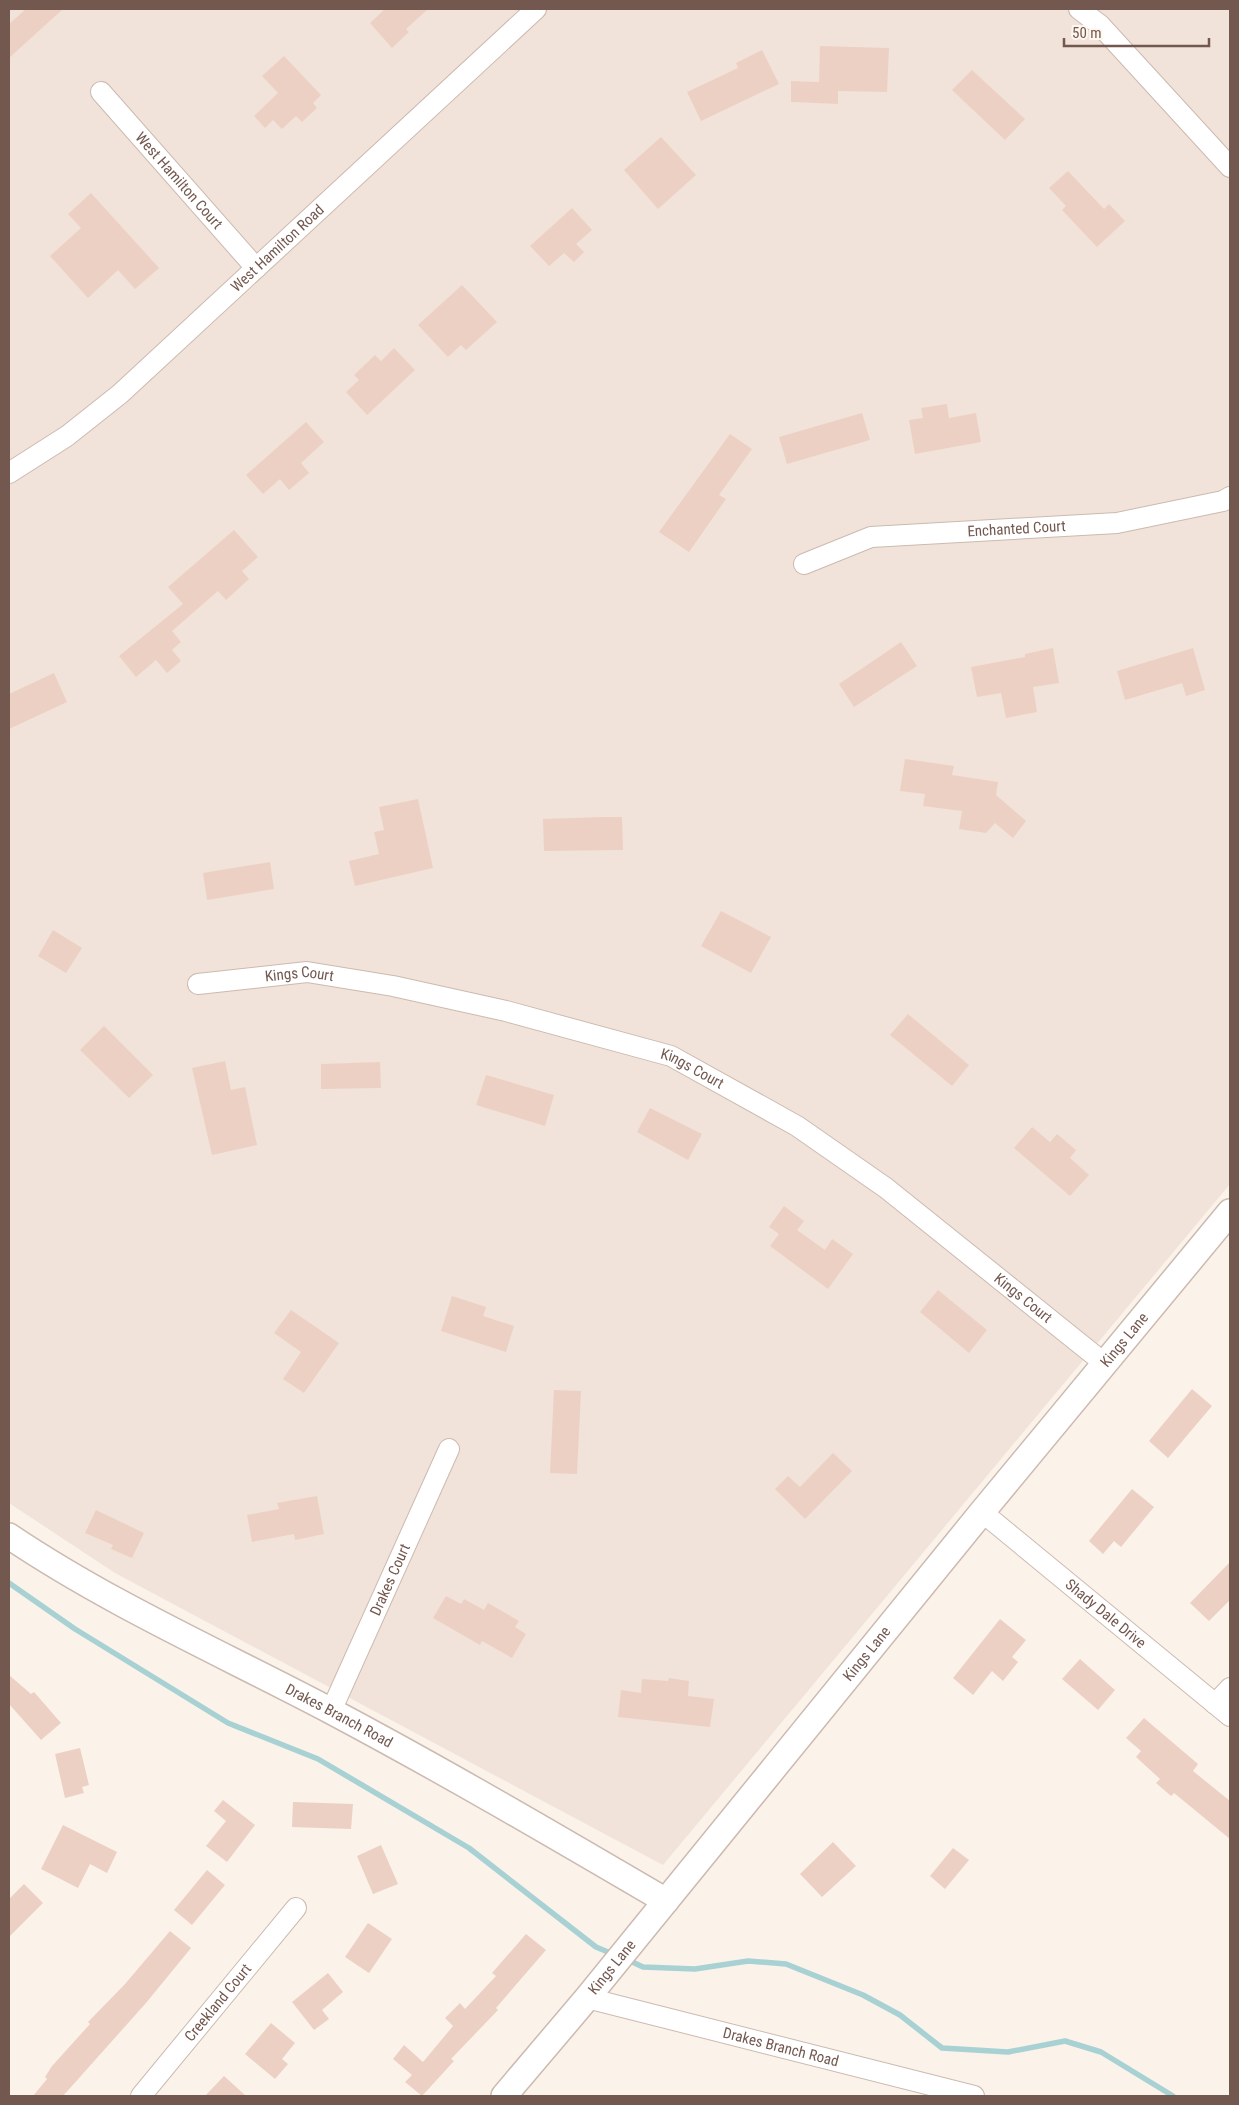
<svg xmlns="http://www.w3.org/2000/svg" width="1239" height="2105" viewBox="0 0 1239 2105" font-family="'Roboto Condensed',sans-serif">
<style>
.residential{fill:#f1e3d9}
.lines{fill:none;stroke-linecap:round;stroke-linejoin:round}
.stream{stroke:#a7d1d3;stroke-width:5.5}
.building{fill:#edd0c4}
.minor-casing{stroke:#ccbab0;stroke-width:22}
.tertiary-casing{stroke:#ccbab0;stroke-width:28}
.minor{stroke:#fff;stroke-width:20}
.tertiary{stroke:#fff;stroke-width:25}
.labels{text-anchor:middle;stroke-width:5;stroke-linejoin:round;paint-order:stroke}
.street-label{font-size:15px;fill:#73584f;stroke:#fdf7f0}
</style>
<rect width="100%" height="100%" fill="#fbf2ea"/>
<!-- residential -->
<path class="residential" d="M9,9H1230V1184L663,1865L115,1573L9,1503Z"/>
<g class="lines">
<!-- stream -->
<path class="stream" d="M9,1583L75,1629L228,1723L318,1759L469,1848L596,1947L615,1955
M626,1959L643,1967L695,1969L748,1961L786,1964L863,1995L900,2015L942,2048L1008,2052L1065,2041L1101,2052L1173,2096"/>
</g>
<!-- building -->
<path class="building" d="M26,9H63L9,58V24Z
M385,9H428L406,29L409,32L392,48L370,23Z
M820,46L889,48L887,92L838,91V104L791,102V81L819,82Z
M762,50L779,84L701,121L687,92L738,68L736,63Z
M284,56L321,95L313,103L317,108L302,122L296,116L282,129L273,120L265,128L254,116L278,93L262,76Z
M972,70L1025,119L1005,140L952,90Z
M661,137L696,175L658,209L624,170Z
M1068,171L1104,209L1109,204L1125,221L1097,247L1062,210L1066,206L1049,188Z
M91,193L159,268L135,289L118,270L88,298L50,256L81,228L68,214Z
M572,208L592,230L576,244L584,252L574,262L564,253L549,266L530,246Z
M462,285L497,322L466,350L461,345L448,357L418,325Z
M394,348L415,370L367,415L346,392L359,380L354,375L375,355L381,361Z
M947,404L949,418L976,413L981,442L915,454L909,420L923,418L921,408Z
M862,413L870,440L787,464L779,437Z
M306,422L324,442L301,463L309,473L289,490L280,479L263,494L246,475Z
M730,434L752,449L719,495L726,499L689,552L659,532Z
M234,530L258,557L242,571L249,579L226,600L218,591L172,631L181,642L172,650L181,661L167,673L156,660L136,677L119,656L183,604L168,587Z
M901,642L917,666L854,707L839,684Z
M1053,648L1059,683L1033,687L1037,712L1006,718L1001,693L977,697L971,667L1025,657V654Z
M1193,648L1205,690L1186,696L1182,683L1125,700L1117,671Z
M54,673L67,702L9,729V694Z
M905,759L954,766L952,775L998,782L996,795L1026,821L1013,838L995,823L986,833L959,829L962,811L923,806L925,794L900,791Z
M418,799L433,868L355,886L349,861L379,854L374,832L384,830L379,807Z
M601,817H622L623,850L544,851L543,819Z
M270,862L274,889L207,900L203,873Z
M721,911L771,937L751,973L701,946Z
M53,930L82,948L66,973L38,956Z
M908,1014L969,1065L952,1086L890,1035Z
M104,1026L153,1075L129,1098L80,1050Z
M225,1061L231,1090L245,1087L257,1145L212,1155L192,1068Z
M380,1062L381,1088L321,1089V1064Z
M486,1075L554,1095L545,1126L476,1105Z
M650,1108L702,1134L688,1160L637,1132Z
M1032,1127L1050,1142L1057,1134L1076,1150L1070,1158L1089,1175L1070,1196L1014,1148Z
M784,1206L804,1221L797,1230L825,1250L832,1239L853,1254L828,1289L770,1246L779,1234L769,1227Z
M938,1290L987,1330L969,1353L920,1312Z
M452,1296L486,1307L483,1316L514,1326L506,1352L441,1331Z
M291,1310L339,1343L304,1393L283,1379L301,1352L274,1333Z
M1192,1389L1212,1406L1168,1458L1149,1441Z
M554,1390L581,1391L577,1474L550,1473Z
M833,1453L852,1471L805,1519L775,1489L788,1476L800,1487Z
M1132,1489L1154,1507L1121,1547L1114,1541L1103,1554L1089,1541Z
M317,1496L324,1534L295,1540L294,1534L252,1542L247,1515L279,1509L277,1503Z
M96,1510L144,1533L132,1558L111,1549L113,1545L85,1533Z
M1230,1562V1600L1209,1621L1190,1603Z
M446,1596L461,1604L464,1599L484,1610L488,1603L519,1621L515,1627L526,1634L512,1658L482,1641L480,1645L433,1618Z
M1000,1619L1026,1640L1012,1657L1018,1662L1003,1681L992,1671L973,1695L953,1678Z
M1080,1659L1115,1690L1098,1710L1062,1679Z
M9,1675L31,1694L34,1692L61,1723L41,1740L9,1704Z
M669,1678L689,1681L688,1696L714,1699L710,1727L618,1717L621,1690L641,1693L642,1679L668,1681Z
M1144,1718L1198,1764L1193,1771L1230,1801V1839L1174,1793L1171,1796L1156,1783L1160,1779L1136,1757L1141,1751L1126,1738Z
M80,1748L89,1785L82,1787L84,1793L65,1798L55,1754Z
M223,1800L255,1825L227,1862L206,1846L226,1821L214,1811Z
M293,1802L353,1804L351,1829L292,1827Z
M63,1825L117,1852L107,1873L90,1864L78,1888L41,1869Z
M833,1842L856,1866L822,1897L800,1874Z
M381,1845L398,1884L373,1894L357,1856Z
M953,1848L969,1860L945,1889L930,1876Z
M207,1870L225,1885L192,1925L174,1910Z
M24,1884L43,1903L9,1937V1899Z
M368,1923L392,1939L369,1973L345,1957Z
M170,1931L191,1948L146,2003L63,2096H33L47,2079L45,2077L52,2066L90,2024L88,2022L125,1984Z
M526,1934L546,1950L496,2008L498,2010L451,2059L454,2061L422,2096L405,2082L412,2075L393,2059L404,2045L423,2062L453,2026L445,2018L460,2003L465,2009L496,1976L492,1973Z
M328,1973L343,1992L322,2010L329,2019L314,2030L292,2002Z
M271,2023L295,2043L282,2059L288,2064L275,2079L245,2054Z
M224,2076L246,2096H205Z"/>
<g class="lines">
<defs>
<g id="minor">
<path d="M1079,9L1100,25L1230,167"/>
<path id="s1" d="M101,92L256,268"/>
<path id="s2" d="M9,473L67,436L120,394L536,9"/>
<path id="s3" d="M804,564L871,537L1117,523L1223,501L1230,497"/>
<path id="s4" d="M198,984L307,972L393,986L506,1011L671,1056L797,1126L886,1188L1104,1363"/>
<path id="s5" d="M982,1512L1230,1716"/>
<path d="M1215,1704L1230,1688"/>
<path id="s6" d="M331,1711L449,1449"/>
<path id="s7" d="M587,1998L974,2096"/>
<path id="s8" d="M141,2096L296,1908"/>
</g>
<g id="tertiary">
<path id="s9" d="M9,1536C110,1604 223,1654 331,1711C444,1771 555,1836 666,1901"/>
<path id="s10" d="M504,2096L587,1998L982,1512L1230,1212"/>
</g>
</defs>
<!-- minor casing -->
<use href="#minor" class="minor-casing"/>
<!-- tertiary casing -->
<use href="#tertiary" class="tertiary-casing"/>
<!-- minor -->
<use href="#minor" class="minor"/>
<!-- tertiary -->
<use href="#tertiary" class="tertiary"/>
</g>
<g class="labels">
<!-- street labels -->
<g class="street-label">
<text dy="5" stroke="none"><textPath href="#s1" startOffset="118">West Hamilton Court</textPath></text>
<text dy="5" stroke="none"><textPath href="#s2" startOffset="351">West Hamilton Road</textPath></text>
<text dy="5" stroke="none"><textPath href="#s3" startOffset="218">Enchanted Court</textPath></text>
<text dy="5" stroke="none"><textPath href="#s4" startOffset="102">Kings Court</textPath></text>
<text dy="5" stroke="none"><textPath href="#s4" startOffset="508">Kings Court</textPath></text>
<text dy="5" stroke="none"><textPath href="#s4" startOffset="912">Kings Court</textPath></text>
<text dy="5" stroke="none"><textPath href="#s10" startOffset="978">Kings Lane</textPath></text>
<text dy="5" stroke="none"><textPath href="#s6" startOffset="144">Drakes Court</textPath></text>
<text dy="5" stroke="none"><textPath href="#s5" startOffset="160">Shady Dale Drive</textPath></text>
<text dy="5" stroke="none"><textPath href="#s10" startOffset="572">Kings Lane</textPath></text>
<text dy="5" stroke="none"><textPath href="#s9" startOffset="376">Drakes Branch Road</textPath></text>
<text dy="5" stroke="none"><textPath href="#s10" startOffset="168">Kings Lane</textPath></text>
<text dy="5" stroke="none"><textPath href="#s8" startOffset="121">Creekland Court</textPath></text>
<text dy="5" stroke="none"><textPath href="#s7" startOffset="200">Drakes Branch Road</textPath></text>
</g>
</g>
<!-- border -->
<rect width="1239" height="2105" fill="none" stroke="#73584f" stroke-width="20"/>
<!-- scale -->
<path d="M1064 38v8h145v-8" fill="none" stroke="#73584f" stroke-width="2.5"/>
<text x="1072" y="38" font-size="15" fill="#73584f" stroke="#fdf7f0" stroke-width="4" paint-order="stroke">50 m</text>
</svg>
